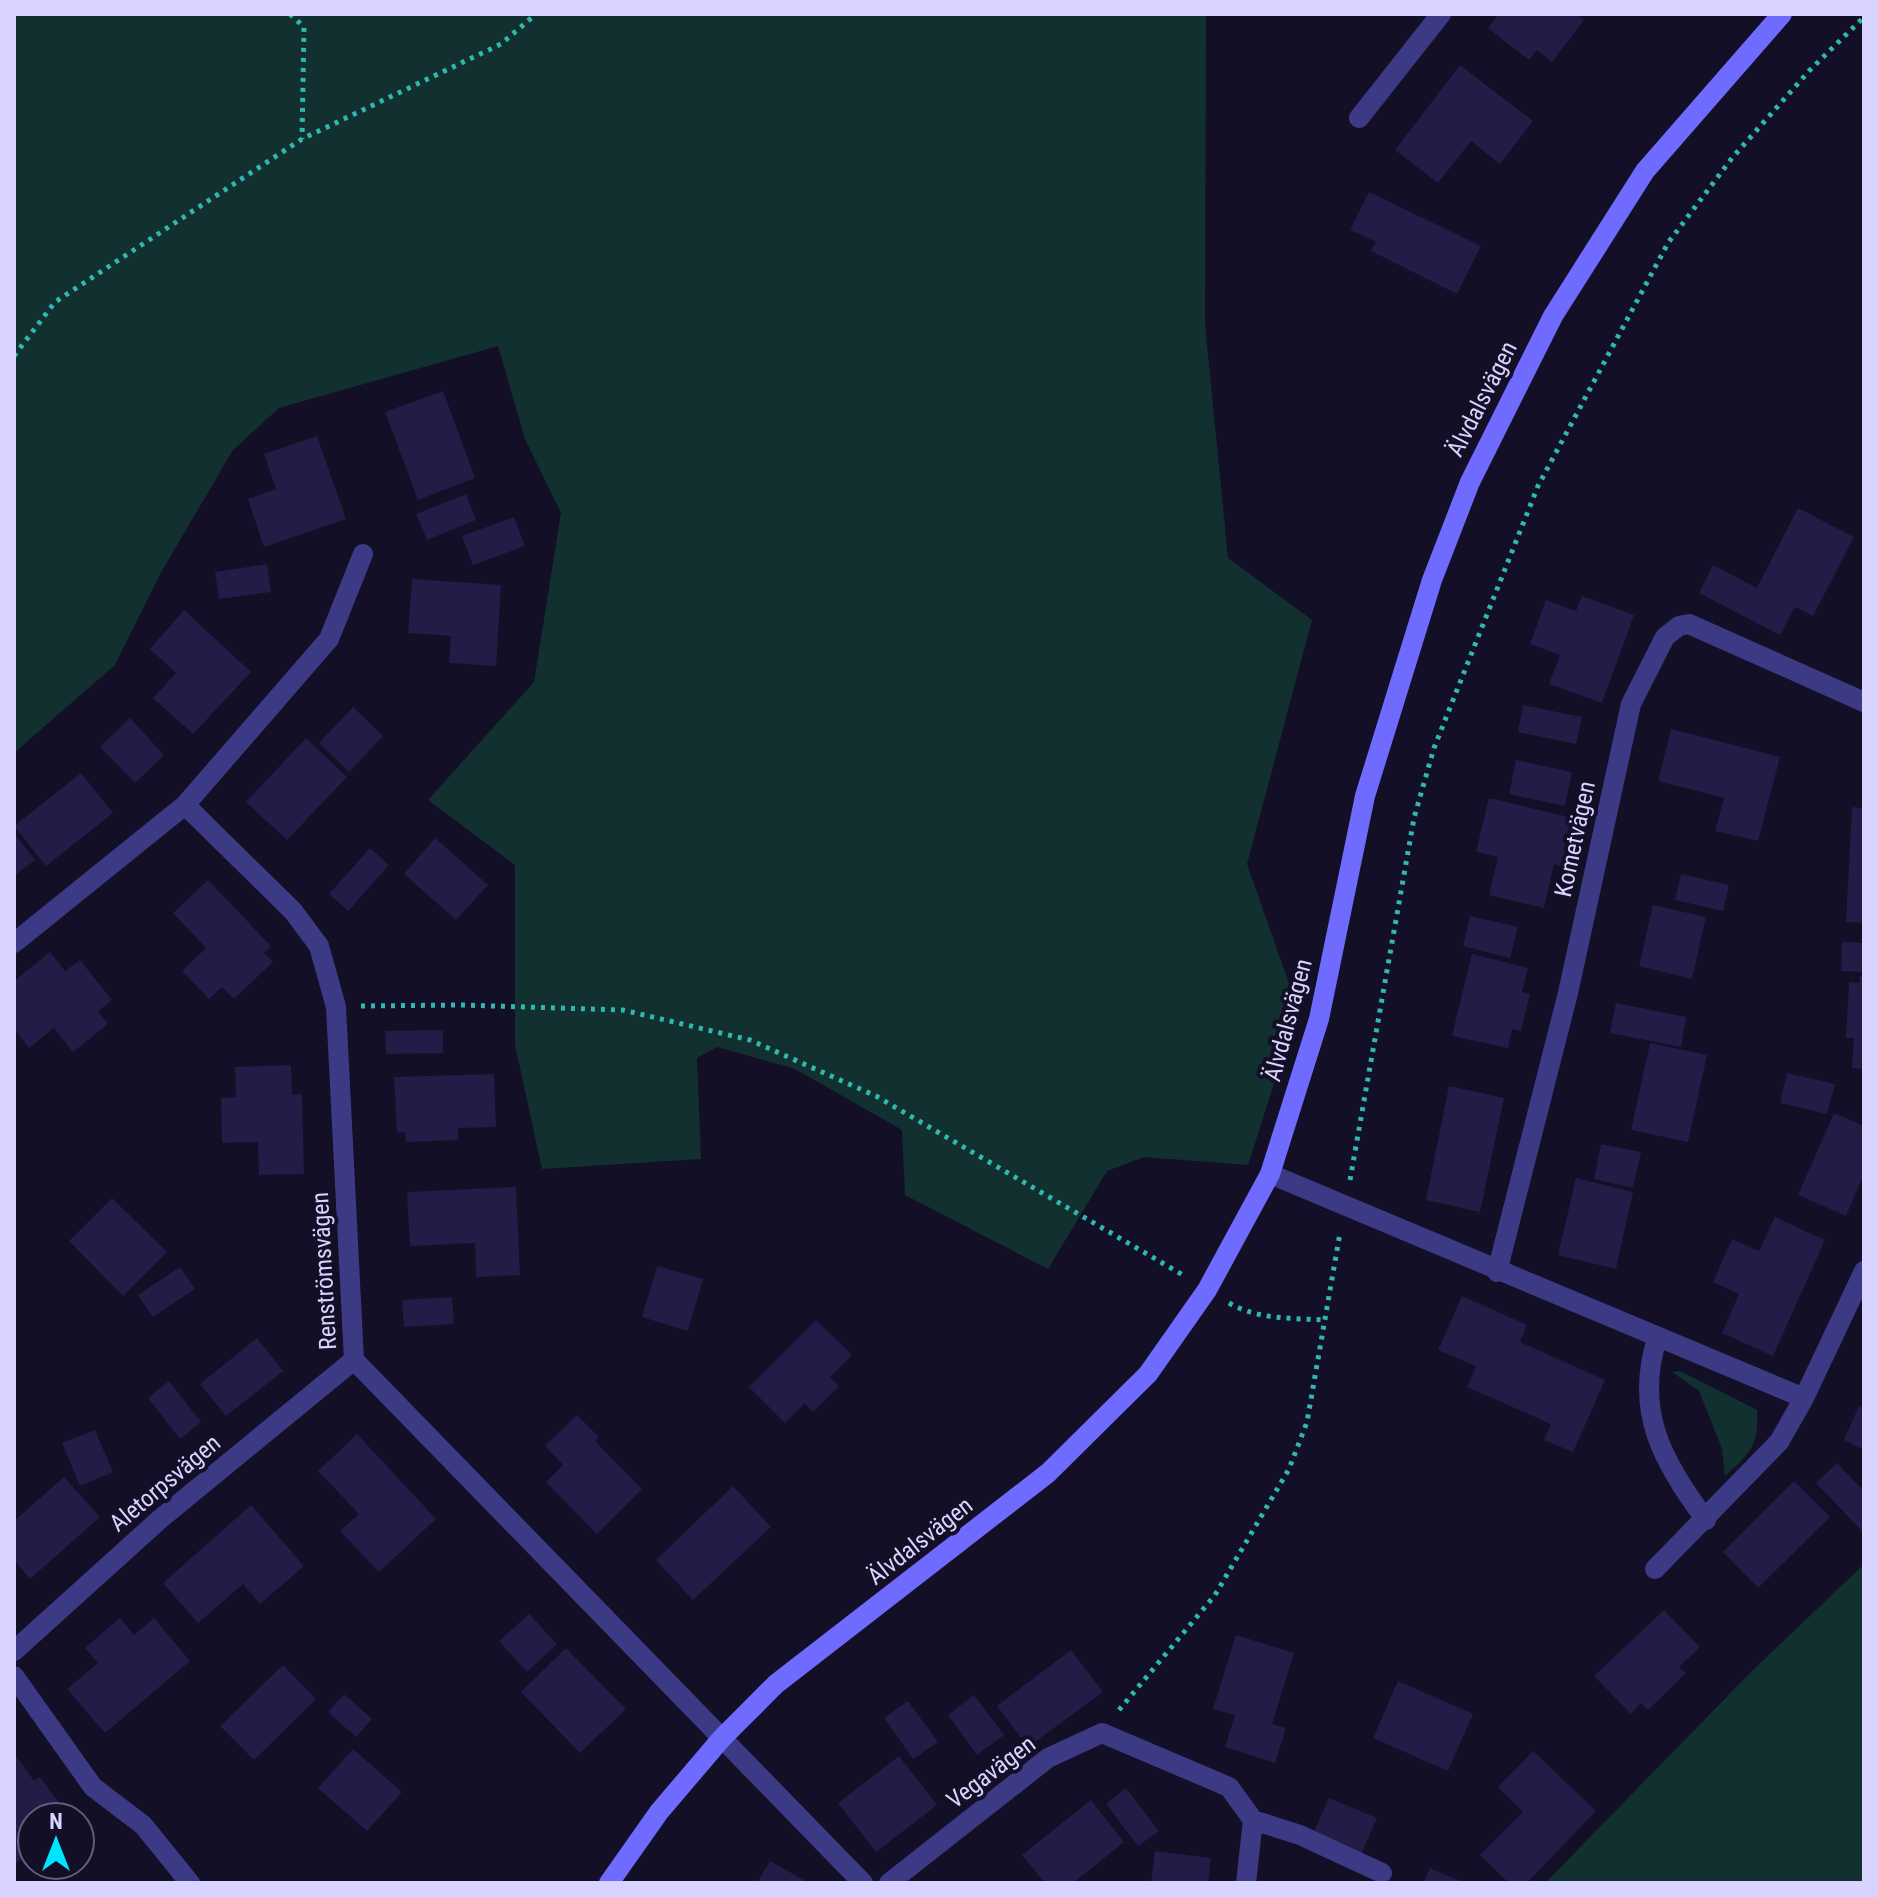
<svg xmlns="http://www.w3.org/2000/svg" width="1878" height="1897" viewBox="0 0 1878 1897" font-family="'Roboto Condensed',sans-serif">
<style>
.green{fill:#12302f}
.building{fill:#241b47}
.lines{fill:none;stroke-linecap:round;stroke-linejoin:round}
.path{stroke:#2fb8b0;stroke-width:5;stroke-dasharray:4 6;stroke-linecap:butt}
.street{stroke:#3d3a85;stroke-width:20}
.secondary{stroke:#6f6bff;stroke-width:20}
.labels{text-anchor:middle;stroke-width:8;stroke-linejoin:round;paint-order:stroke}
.street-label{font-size:24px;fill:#d9d4ff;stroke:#130f26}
</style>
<rect width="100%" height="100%" fill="#130f26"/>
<!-- green -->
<path class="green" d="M14,14H1206L1205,324L1228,558L1312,620L1247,864L1298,1009L1248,1165L1144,1157L1107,1171L1048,1269L905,1195L902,1130L795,1069L717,1047L697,1058L701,1159L542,1169L515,1045V865L428,800L534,682L561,513L525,439L498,346L279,408L233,450L160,574L115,665L14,753Z
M1680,1371L1757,1410C1759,1445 1751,1453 1725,1476L1722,1449L1699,1391L1672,1372Z
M1864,1564V1883H1545L1750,1673Z"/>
<!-- building -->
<path class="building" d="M1499,14H1576L1584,20L1552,62L1537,50L1529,60L1488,28Z
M1460,65L1533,121L1500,164L1471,141L1438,183L1395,150Z
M1369,192L1481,246L1457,294L1371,251L1376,242L1350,230Z
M443,391L475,478L418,500L385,412Z
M317,436L346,519L264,547L248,499L276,489L264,454Z
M466,494L476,520L427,540L416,514Z
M1798,508L1854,537L1813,616L1795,607L1780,635L1699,593L1713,565L1757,588Z
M514,517L525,546L473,565L462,536Z
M267,564L271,592L219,599L215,572Z
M412,579L501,585L496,666L449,663L451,636L408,633Z
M1582,596L1634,615L1602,703L1549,684L1560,655L1530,644L1546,600L1576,611Z
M184,610L251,672L193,734L153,698L176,673L150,649Z
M1523,705L1582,717L1576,744L1518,732Z
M353,707L383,736L349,772L319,743Z
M130,718L164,755L135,783L100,747Z
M1671,729L1780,757L1758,841L1715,831L1724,798L1658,781Z
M306,738L347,777L287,840L246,802Z
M1516,760L1572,772L1565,806L1509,794Z
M81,773L113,813L46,866L14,826Z
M1489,798L1573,818L1562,866L1554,864L1544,908L1489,895L1498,857L1476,852Z
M1852,807L1864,808V923L1846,922Z
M14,833L35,860L14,876Z
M435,838L488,885L456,920L404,874Z
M370,848L389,865L348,911L329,894Z
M1681,874L1729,885L1723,911L1675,900Z
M208,880L271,946L264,953L273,962L234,999L222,987L209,999L182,971L206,948L173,913Z
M1653,905L1706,917L1692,979L1639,966Z
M1470,916L1518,927L1510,958L1463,946Z
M1842,942L1864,943V972L1841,971Z
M50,952L65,971L80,960L112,1000L98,1011L108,1024L73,1052L54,1028L29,1048L14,1029V981Z
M1472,954L1528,968L1522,992L1530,994L1521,1031L1512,1029L1508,1048L1452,1036Z
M1860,976H1864V1069L1852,1068L1854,1038H1846L1849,982L1859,983Z
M1616,1003L1686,1017L1681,1047L1610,1033Z
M443,1030V1053L386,1054L385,1031Z
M1650,1043L1707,1055L1688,1142L1631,1130Z
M291,1065L292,1095L302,1094L304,1174L259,1175L258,1142L222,1143L221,1098L236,1097L235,1067Z
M1787,1073L1835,1084L1827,1114L1780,1103Z
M494,1074L496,1127L458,1128V1140L406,1142L405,1132L397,1133L394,1077Z
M1449,1086L1504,1098L1480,1212L1426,1200Z
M1834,1113L1864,1126V1174L1846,1216L1798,1195Z
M1601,1144L1641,1152L1633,1188L1594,1179Z
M1576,1178L1633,1192L1616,1269L1558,1255Z
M516,1187L520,1275L476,1277L475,1243L410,1246L407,1192Z
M112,1198L167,1252L123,1296L69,1241Z
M1775,1217L1825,1240L1773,1356L1722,1333L1739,1294L1713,1282L1732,1239L1759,1251Z
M657,1266L703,1279L688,1331L642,1317Z
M180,1267L195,1289L153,1317L138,1295Z
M1462,1296L1527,1325L1520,1342L1605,1380L1573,1452L1544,1440L1551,1424L1467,1387L1476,1366L1438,1350Z
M452,1297L454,1324L404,1327L402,1300Z
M816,1320L852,1355L830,1377L839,1386L813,1412L805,1403L785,1423L749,1387Z
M257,1338L283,1371L226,1416L200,1384Z
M169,1381L201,1422L180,1439L148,1398Z
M1859,1406L1864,1409V1450L1844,1440Z
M577,1415L599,1437L595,1441L642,1489L597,1534L546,1482L563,1465L545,1446Z
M95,1430L113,1472L80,1486L62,1443Z
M357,1434L436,1519L379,1572L340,1531L359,1514L318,1471Z
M1837,1463L1864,1491V1533L1816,1483Z
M64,1477L100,1517L30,1579L14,1560V1521Z
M1794,1481L1830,1517L1758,1588L1723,1552Z
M733,1486L771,1527L693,1600L656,1560Z
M251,1505L304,1566L260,1604L243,1584L198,1623L163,1583Z
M1664,1610L1700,1647L1679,1667L1686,1673L1648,1710L1641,1703L1631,1714L1594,1676Z
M529,1614L557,1644L527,1672L499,1641Z
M120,1618L134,1635L154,1618L190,1661L105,1733L67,1689L98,1663L85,1648Z
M1236,1635L1294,1653L1272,1724L1286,1728L1275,1763L1225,1747L1235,1715L1213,1709Z
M566,1648L626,1709L580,1753L521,1692Z
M1071,1650L1103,1692L1028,1747L997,1706Z
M283,1665L316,1699L254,1760L220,1726Z
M1398,1681L1473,1714L1448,1771L1373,1738Z
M344,1694L372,1719L356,1737L328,1712Z
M974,1695L1004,1735L977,1755L948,1715Z
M908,1701L938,1742L913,1759L884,1718Z
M353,1749L402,1792L367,1831L318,1788Z
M1533,1751L1596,1811L1527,1883H1509L1480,1855L1523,1812L1498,1787Z
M14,1753L34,1781L40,1777L69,1817H32V1852L16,1863Z
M899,1756L937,1805L876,1852L838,1803Z
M1126,1788L1159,1831L1138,1846L1106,1804Z
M1329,1798L1377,1818L1361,1854L1314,1832Z
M1091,1800L1124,1842L1073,1883H1045L1022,1855Z
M1155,1851L1211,1858L1208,1883H1151Z
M770,1861L809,1883H757Z
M1430,1868L1464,1883H1423Z"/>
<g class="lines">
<!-- path -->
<path class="path" d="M290,14L304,27L302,139
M14,356L55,302L302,139L501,44L536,14
M361,1006L462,1005L623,1010L750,1040L876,1096L1183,1275
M1350,1180L1414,818L1434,748L1538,486L1668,243L1732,158L1809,71L1864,17
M1229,1303C1258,1320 1293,1318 1325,1320
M1119,1710L1215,1595L1289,1469L1307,1422L1340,1233"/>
<!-- street -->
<path class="street" d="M1359,118L1441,14
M185,805L293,911L319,946L336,1007L354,1360L863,1883
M14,943L185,805L329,639L363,554
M1270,1174L1804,1398
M1497,1272L1568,993L1631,704L1665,637L1679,626L1689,624L1864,702
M1657,1339C1634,1411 1663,1463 1706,1520
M1655,1569L1779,1442L1804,1398L1864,1271
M14,1651L159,1520L354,1360
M14,1676L93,1787L143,1825L190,1883
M1253,1820L1300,1835L1382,1873
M889,1883L1048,1758L1102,1733L1229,1787L1253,1820L1246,1883"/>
<!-- secondary -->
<path class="secondary" d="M609,1883L659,1812L722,1738L776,1684L1048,1473L1148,1374L1207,1290L1270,1174L1319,1019L1365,796L1432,580L1470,482L1553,316L1645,171L1782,14"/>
</g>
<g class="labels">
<!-- street labels -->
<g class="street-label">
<text transform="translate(1482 399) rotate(-63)" y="8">Älvdalsvägen</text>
<text transform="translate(1575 839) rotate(-78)" y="8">Kometvägen</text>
<text transform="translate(1288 1020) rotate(-75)" y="8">Älvdalsvägen</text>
<text transform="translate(324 1271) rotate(-93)" y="8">Renströmsvägen</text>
<text transform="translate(165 1483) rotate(-40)" y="8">Aletorpsvägen</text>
<text transform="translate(920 1541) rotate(-38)" y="8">Älvdalsvägen</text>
<text transform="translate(991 1772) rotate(-37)" y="8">Vegavägen</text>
</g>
</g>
<!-- border -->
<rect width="1878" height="1897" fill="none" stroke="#d9d4ff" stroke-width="32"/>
<!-- north arrow -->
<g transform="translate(56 1841)"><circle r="38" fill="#130f26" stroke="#625e7d" stroke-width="2"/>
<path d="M0-6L14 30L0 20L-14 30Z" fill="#00e5ff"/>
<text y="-12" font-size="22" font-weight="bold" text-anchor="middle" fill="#d9d4ff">N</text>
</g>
</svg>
